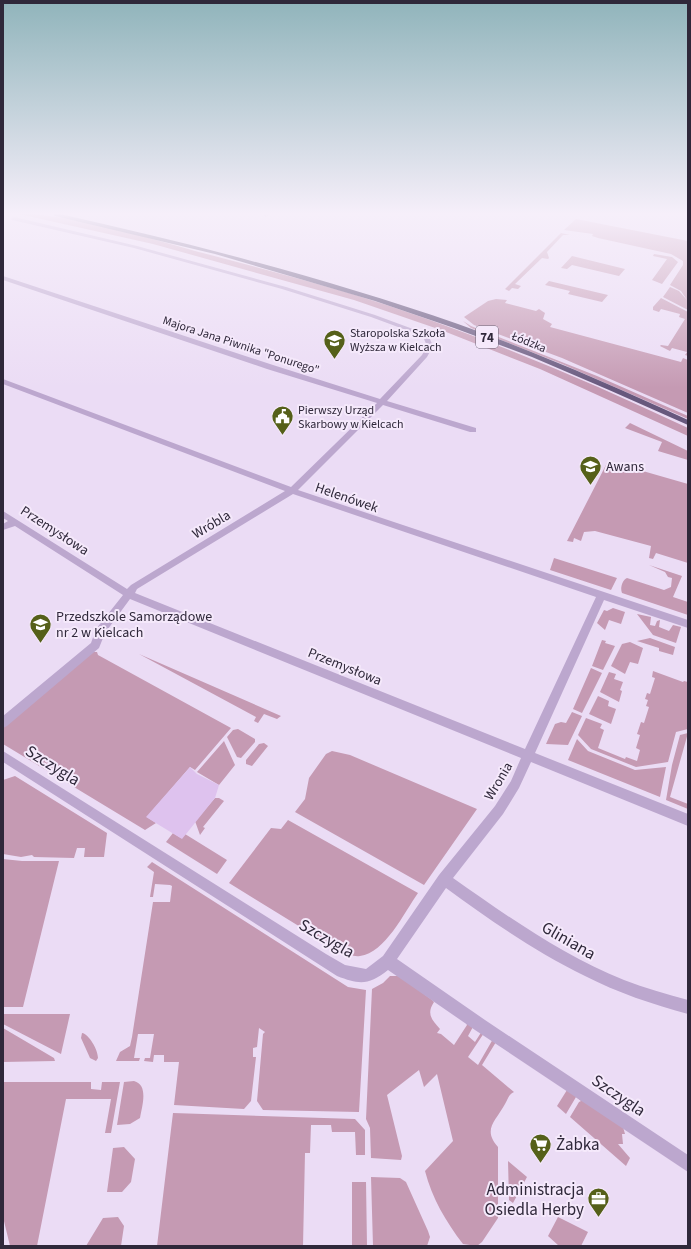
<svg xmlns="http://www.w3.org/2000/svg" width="691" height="1249" viewBox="0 0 691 1249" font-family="'Source Sans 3',sans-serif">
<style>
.green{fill:#c59ab3}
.plaza{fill:#dec2ee}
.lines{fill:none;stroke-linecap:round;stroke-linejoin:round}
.street{fill:#bca7ce;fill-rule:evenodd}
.primary{fill:#67587d;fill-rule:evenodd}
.rail{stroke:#2f283a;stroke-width:2;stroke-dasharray:0.5 2;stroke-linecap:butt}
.labels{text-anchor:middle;stroke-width:4;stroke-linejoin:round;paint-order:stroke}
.far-poi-label{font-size:12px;fill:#2f283a;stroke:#f5e9fb;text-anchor:start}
.far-street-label{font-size:12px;fill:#2f283a;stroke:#f5e9fb}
.shield{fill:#f5e9fb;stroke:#6a6274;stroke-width:1}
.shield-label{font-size:13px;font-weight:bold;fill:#2f283a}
.poi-label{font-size:14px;fill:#2f283a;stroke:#f5e9fb;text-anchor:start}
.street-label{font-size:14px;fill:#2f283a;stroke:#f5e9fb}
.near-street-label{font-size:17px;fill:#2f283a;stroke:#f5e9fb}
.near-poi-label{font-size:17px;fill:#2f283a;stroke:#f5e9fb;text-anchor:start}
</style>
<rect width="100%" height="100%" fill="#ebdcf5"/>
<!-- green -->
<path class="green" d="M19,214C74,214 141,236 195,251C246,264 298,278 349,293C465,329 578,376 688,428V436L540,369L441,330L354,300L153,244Z
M576,219L688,241V310L663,297L670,287L679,291L687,300L681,291L670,285L683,265V261L671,254L598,238L592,236L593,234L564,230Z
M561,233L570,235H563L547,252L549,258L548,259L542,258L515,284L521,286L518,289L512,288L509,291L505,289Z
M654,254L672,257L678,262L662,284L652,280L667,259L653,256Z
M572,256L625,269L619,276L572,265L567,269L561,268Z
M549,281L608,295L602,302L568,294L570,291L545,285Z
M661,298L688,312V356L685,355L687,352L672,348L670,351L660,346L661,345L668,346L685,319L679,317L680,314L661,309L659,312L653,310V307Z
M496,299L507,300L505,303L536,311L539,309L545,313L543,319L552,324L550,327L681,362L683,358L688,360V413L562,358L474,325L464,317L488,301Z
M463,321L471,326L597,376L688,416V419L562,364L471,328Z
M630,423L688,451V460L658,451L662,442L625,428Z
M608,461L688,484V563L656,553L653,559L649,558L651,546L595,531L584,532L581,541L574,538L573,542L567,541Z
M554,558L617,578L611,590L550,570Z
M649,565L682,576L673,597L688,602V615L622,593C620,589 622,580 627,578L664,590L671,587L672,578L668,577L665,572Z
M613,608L625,612L621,624L609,620L605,630L597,623L604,610L607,611Z
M637,614L651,617L650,625L655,626L657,621L660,620L659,627L669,631L673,625L681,627L676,643L653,635Z
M650,638L675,647L673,655L659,651V648L637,641Z
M602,640L606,641L605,643L615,646L603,670L592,666Z
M630,642L643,648L638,664L630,662L625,674L611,666L622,644Z
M90,652H97L98,655L231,728L195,770L190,767L147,817L156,823L145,830L3,744V726Z
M139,654L281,716L277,719L264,714L258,723L254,721L256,717Z
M591,668L602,673L582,713L573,709Z
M653,671L683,682L684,681L688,682V729L676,732L668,762L636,767L591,749L578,735L586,718L602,724L600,728L604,730L598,748L625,759L626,757L637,761L640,750L636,748L640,735L637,734L641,722L644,723L649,707L646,706L648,700L645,699L647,693L650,694L655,678L652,677Z
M609,672L616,674L614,679L623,682L620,690L622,691L619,702L600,692Z
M598,696L609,701L608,706L616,709L611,724L589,714Z
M572,712L582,716L568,745L546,744L555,724L561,722L566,723Z
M238,729L255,739V742L241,758L237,757L227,737L233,730Z
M688,733L670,797L688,804V809L666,800L672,765L680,735Z
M577,739L588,751L635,770L666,767L660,797L568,760Z
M224,741L235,765L219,785L197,772Z
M264,743L268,746L252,766L246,764V760L259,744Z
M332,751L350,755L477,809L424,885L295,812L305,799L309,778L326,754Z
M15,776L107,833L104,857H84L85,848H77L74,858L34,857L32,855L21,857L3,854V780Z
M215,798H219L224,801L203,827L205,828L200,835L195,821Z
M288,820L418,893C404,913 385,953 360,956C354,957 347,954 341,952L229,883L271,828L281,829Z
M173,833L181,838L185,834L227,860L217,874L166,842Z
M3,859L22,861H59L23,1007H3Z
M152,862L348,987L366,990L359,1112L263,1110L257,1101L263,1034L265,1032L259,1028L257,1047L253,1048V1057H256L251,1101L244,1109L174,1105L179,1062H164V1055H154L153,1062L144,1061L145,1058H150L154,1034H138L134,1058H140L139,1061H116L120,1052L130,1046L132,1037L153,902H170L172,886L170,885L155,884L153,897H150L154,872L147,867Z
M390,976H400L432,1000L434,1002C426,1014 432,1020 440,1029L437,1033L441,1034L454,1045L467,1025L466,1023L474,1025L468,1036L475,1042L482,1031L484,1033L468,1057L478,1065L493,1039L496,1042L482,1065L514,1092C508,1095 508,1099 505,1104C496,1121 482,1129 498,1147V1218L482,1242L477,1246L463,1244C446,1222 432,1198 425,1171L453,1141L437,1074L424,1087L419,1070L387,1095L402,1156L401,1160L371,1158L370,1128L366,1119L372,989L383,983Z
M3,1014H70L61,1054L3,1024Z
M3,1028L54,1058L55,1061L3,1062Z
M82,1033C89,1034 98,1050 98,1058L96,1061L90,1058L81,1038Z
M134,1081C149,1085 142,1106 140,1118L130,1124L117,1125L124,1082Z
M3,1082H91V1089L101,1090L102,1082H120L111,1133H105L111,1099H66L37,1246H10L3,1217Z
M567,1090L623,1127L625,1134H622L623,1144H618L630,1158L626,1166L570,1117L579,1102L581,1101L576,1097L566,1114L557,1106Z
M173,1113L355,1119L365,1130V1155H356L355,1132H332L331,1125H311L310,1153H305L303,1246H157Z
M124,1147L135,1159L131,1182L122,1192H107L113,1148Z
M508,1161L527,1177L513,1203L509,1200Z
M371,1177L400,1178L406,1182L428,1231L430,1237L427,1246H373Z
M352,1182H366L367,1246H352Z
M118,1217L124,1226L121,1246H86L103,1218Z
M558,1217L588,1232L581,1246H559L548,1236Z"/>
<!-- plaza -->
<path class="plaza" d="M190,767L197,774L219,785L215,798L182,839L146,817Z"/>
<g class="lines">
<!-- street -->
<path class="street" d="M14,217L137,246L286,287L375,315L421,332L429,337L433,346L427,357L387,401L476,428V432H470L383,405L298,490L688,620V628L604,600L535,753L688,814V826L531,762L519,788L503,814L453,878C507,916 562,955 624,980C645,988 666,994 688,1000V1014C652,1004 618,993 585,976C535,952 490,920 446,888L397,959L485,1020L688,1155V1172L475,1030L388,970C369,985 360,985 337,976L3,762V751L326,954L345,965L366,969L383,956L439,875L495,806L511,781L521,758L130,599L105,633L99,648L7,726L3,728V716L91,643L96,629L123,595L15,526L3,530V524L8,521L3,518V511L127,589L131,585L285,491L3,384V379L291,487L377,403L267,369L3,280V276L273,365L380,399L422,355L427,346L424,339L417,334L371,317L282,289L134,248L12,220L11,219ZM293,494L596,597L525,749L135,593L137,589Z"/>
<!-- primary -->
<path class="primary" d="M53,214H60C195,244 327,279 458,324C536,352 612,385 688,420V425L609,390L532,357L454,328L375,301L215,254L55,216Z"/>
<!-- rail -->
<path class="rail" d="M265,216L269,214"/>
</g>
<!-- sky -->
<linearGradient id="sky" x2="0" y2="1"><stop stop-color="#90b4bb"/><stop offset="0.55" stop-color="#f6effa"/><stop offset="1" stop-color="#f6effa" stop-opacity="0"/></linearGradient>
<rect width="691" height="388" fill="url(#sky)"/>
<!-- icons -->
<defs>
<symbol id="university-pin" viewBox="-11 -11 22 30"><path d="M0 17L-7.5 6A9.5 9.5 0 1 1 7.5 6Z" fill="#556019" stroke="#f5e9fb"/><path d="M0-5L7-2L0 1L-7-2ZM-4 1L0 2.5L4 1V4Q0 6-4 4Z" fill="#fff"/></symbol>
<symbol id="civic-pin" viewBox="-11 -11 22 30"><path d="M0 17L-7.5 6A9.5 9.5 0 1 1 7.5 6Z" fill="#556019" stroke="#f5e9fb"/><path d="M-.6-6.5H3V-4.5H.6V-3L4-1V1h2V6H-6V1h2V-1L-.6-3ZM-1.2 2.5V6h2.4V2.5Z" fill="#fff"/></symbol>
<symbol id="school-pin" viewBox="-11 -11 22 30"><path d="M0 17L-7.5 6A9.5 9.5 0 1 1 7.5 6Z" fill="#556019" stroke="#f5e9fb"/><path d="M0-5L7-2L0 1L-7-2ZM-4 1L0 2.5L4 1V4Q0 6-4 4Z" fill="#fff"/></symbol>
<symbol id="supermarket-pin" viewBox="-11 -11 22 30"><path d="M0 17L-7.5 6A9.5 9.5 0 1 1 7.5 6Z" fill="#556019" stroke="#f5e9fb"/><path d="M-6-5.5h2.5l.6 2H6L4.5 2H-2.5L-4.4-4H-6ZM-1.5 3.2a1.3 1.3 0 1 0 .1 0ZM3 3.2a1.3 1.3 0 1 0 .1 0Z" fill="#fff"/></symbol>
<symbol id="office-pin" viewBox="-11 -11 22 30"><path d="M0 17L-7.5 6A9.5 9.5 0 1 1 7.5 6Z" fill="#556019" stroke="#f5e9fb"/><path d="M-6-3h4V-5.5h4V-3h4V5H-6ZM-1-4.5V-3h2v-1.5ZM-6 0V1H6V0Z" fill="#fff"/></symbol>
</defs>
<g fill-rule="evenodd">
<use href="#university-pin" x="322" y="328" width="25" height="34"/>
<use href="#civic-pin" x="270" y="404" width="25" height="34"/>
<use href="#university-pin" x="578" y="454" width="25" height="34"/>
<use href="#school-pin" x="28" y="612" width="25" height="34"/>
<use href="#supermarket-pin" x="528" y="1132" width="25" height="34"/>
<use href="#office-pin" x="586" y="1186" width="25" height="34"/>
</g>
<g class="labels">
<!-- far-poi labels -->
<g class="far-poi-label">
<text x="350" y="337">Staropolska Szkoła<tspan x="350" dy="14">Wyższa w Kielcach</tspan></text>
<text x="298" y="414">Pierwszy Urząd<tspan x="298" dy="14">Skarbowy w Kielcach</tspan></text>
</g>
<!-- far-street labels -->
<g class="far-street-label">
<text transform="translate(529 342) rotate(22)" y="4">Łódzka</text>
<text transform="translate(241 345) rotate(18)" y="4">Majora Jana Piwnika "Ponurego"</text>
</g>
<!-- shield labels -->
<rect class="shield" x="476" y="326" width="22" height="22" rx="3"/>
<g class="shield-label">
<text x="487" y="342">74</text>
</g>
<!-- poi labels -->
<g class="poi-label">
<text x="606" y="471">Awans</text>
<text x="56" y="621">Przedszkole Samorządowe<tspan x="56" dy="16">nr 2 w Kielcach</tspan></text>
</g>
<!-- street labels -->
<g class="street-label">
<text transform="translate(347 497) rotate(19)" y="5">Helenówek</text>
<text transform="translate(211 524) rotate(-31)" y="5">Wróbla</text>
<text transform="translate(55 530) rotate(33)" y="5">Przemysłowa</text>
<text transform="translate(345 666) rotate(22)" y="5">Przemysłowa</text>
<text transform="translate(498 781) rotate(-59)" y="5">Wronia</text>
</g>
<!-- near-street labels -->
<g class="near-street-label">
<text transform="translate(53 765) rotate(32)" y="6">Szczygla</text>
<text transform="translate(327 938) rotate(30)" y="6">Szczygla</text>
<text transform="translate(569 940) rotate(30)" y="6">Gliniana</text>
<text transform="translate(619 1095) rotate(34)" y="6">Szczygla</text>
</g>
<!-- near-poi labels -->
<g class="near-poi-label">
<text x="556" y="1150">Żabka</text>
<text x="584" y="1195" text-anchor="end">Administracja<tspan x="584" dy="20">Osiedla Herby</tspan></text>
</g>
</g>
<!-- border -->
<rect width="691" height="1249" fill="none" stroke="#2f283a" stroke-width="8"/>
</svg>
